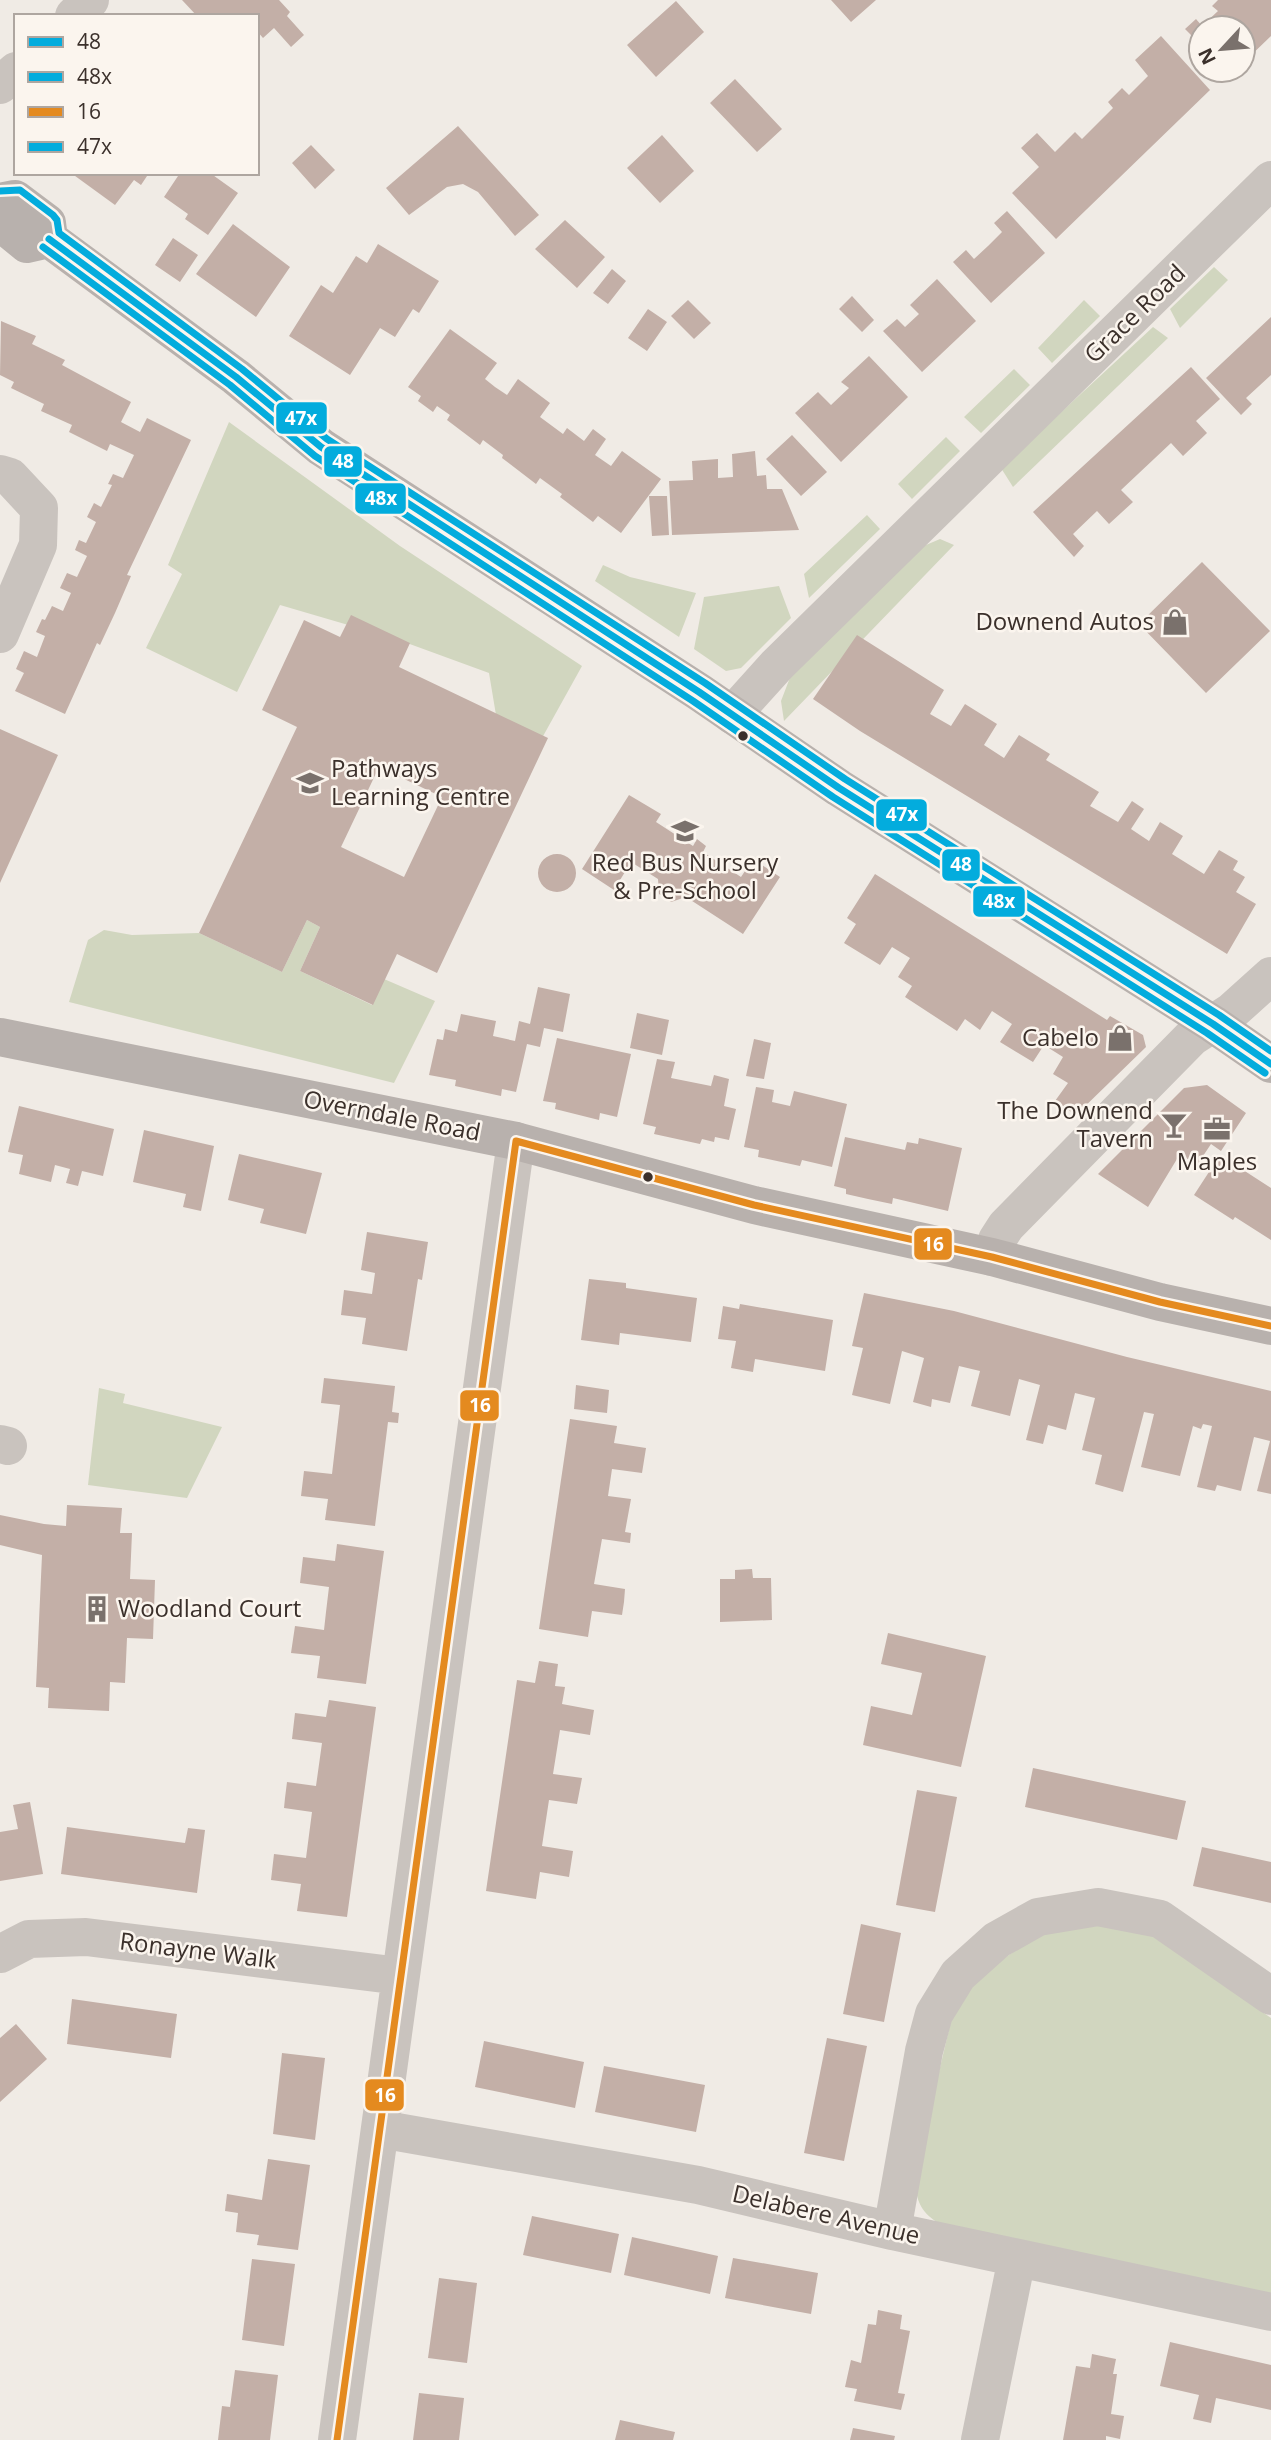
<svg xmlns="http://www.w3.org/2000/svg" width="1271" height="2440" viewBox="0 0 1271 2440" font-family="'Open Sans',sans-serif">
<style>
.green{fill:#d1d6bf}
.building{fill:#c3afa7;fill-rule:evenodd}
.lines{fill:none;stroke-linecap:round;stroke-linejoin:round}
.minor{stroke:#c9c3be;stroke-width:38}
.primary{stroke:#b8b1ad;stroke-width:38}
.bus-1-casing{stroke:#fbf5ee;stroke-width:12}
.bus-2-casing{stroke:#fbf5ee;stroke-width:12}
.bus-3-casing{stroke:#fbf5ee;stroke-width:12}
.bus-4-casing{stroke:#fbf5ee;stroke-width:12}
.bus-1{stroke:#03acdd;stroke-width:7}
.bus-2{stroke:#03acdd;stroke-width:7}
.bus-3{stroke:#e48a1f;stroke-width:7}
.bus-4{stroke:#03acdd;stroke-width:7}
.bus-dot{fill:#3b302b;stroke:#fbf5ee;stroke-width:2.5}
.labels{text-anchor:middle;stroke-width:5;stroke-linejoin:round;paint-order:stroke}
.street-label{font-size:24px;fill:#3b302b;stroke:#fbf5ee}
.poi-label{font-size:24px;fill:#3b302b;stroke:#fbf5ee;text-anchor:end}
.line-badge{stroke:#fbf5ee;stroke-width:2.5}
.badge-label{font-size:19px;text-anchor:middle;font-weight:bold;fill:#fff}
</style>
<rect width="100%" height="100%" fill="#f0ebe5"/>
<!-- green -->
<path class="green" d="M1214,267L1228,280L1180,328L1170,309Z
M1084,300L1100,316L1052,363L1038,348Z
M1153,327L1168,338L1013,487L1001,468Z
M1014,369L1030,385L981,433L964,417Z
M229,422L400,546L582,666L542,738L496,715L489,673L396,639L280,605L237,692L146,648L182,574L168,565Z
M946,437L960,451L912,499L898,484Z
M867,515L880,529L809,598L804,574Z
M940,539L954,545L784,721L781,701L791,675L919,548Z
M603,565L630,577L696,593L679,637L595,581Z
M779,586L791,618L741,668L726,671L694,649L704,597Z
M307,920L320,927L300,971L372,1005L384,979L435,1001L394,1083L69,1002L88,940L104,930L132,935L199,933L282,972Z
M99,1388L125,1394L123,1403L222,1427L187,1498L88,1485Z
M1113,1924L1151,1934L1271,2018V2296L948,2229C919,2213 914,2201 916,2169L951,2021L975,1978L1041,1933Z"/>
<!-- building -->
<path class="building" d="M182,0H279L290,12L287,16L304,35L291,47L274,28L263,38L257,31V16H197Z
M831,0H876L851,22Z
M1218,0H1271V36L1243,63V28H1201V45L1185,29L1196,19L1202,26L1218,11L1212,6Z
M676,1L704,32L656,77L627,45Z
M1161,36L1210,90L1056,239L1012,193L1039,167L1021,148L1037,133L1055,152L1075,132L1082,139L1113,108L1108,102L1122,88L1129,95L1148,76L1135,60Z
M735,79L782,129L757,152L710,103Z
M458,126L539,215L515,236L478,192L463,184L447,187L409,215L386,188Z
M662,135L694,171L660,203L627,168Z
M311,145L335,170L315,189L292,163Z
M71,173H149L141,185L134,180L115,205Z
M180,173H210L238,193L208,235L185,219L188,214L164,197Z
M1007,211L1045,253L991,303L953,262L966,250L974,259L988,246L1002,232L994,223Z
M565,220L605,257L577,288L535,249Z
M233,224L290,267L256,317L196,274Z
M173,238L198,255L180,282L155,265Z
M378,244L439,281L419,313L413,309L395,337L380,328L350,375L289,336L321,285L333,293L356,256L367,263Z
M612,269L626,281L608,304L593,293Z
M937,279L976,321L922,372L883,331L897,319L905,327L919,314L910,305Z
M852,296L874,320L862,332L839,309Z
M688,300L711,323L694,339L671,316Z
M648,309L667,322L647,351L628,338Z
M1271,317V375L1246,398L1252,404L1241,415L1206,378Z
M1,321L36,336L32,344L65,360L62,365L131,402L121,422L140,432L147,418L191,440L127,575L131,576L115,613L100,645L97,643L65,714L15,691L24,673L16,669L24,651L37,657L45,636L36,632L42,619L45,620L52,606L63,611L71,593L60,588L67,573L77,577L87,556L75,550L79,540L86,543L96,522L87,517L94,503L101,507L112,485L108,484L113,474L123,478L134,455L110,444L107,451L69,432L72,425L41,411L44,404L11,388L14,382L0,375Z
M450,329L497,363L485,379L495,387L507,395L518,379L550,403L540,417L563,434L567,428L584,441L593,429L606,439L595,455L611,466L622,451L661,479L621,533L598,516L593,522L560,497L562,494L540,478L536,484L502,458L503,455L483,440L480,445L447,420L450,415L437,406L433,412L418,401L421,396L408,387Z
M869,356L908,397L841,462L795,413L818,392L831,405L849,388L841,382Z
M1191,367L1220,399L1196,421L1207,433L1183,456L1171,443L1121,490L1133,502L1109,524L1097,511L1073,534L1084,546L1074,557L1033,512Z
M792,435L827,472L801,496L766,459Z
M755,451L757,476L766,475L767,489H782L799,530L672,535L669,481L693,480L692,461L718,459V478L733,477L732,454Z
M649,496H667L669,535L652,536Z
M1202,562L1270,631L1206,693L1139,624Z
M351,615L410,643L399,667L548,738L437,973L397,954L373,1005L300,971L320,927L307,920L282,972L199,933L297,727L262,710L304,620L340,637ZM379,767L442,797L404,877L341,847Z
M857,635L944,690L930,714L951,726L965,704L997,724L984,745L1004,758L1019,735L1050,754L1046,760L1099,792L1090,806L1118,822L1132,801L1144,809L1131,829L1149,841L1160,822L1183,836L1172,854L1204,874L1219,850L1238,861L1233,870L1245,877L1236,892L1256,904L1227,954L860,731L813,699Z
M0,729L58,755L0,883Z
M629,795L661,814L656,822L693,846L697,839L706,846L703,852L741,877L753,859L780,877L743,934L686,897L671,902L659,894L658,879L631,862L614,890L582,869Z
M538 873a19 19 0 1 1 38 0a19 19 0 1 1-38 0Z
M875,874L1107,1020L1110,1016L1143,1035L1146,1047L1076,1115L1055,1101L1068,1083L1053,1074L1063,1057L1044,1045L1033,1062L1000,1042L1012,1024L992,1011L980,1030L965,1019L957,1031L905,997L912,986L898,977L910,958L892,947L880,965L844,943L856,924L847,918Z
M538,987L570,994L563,1032L544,1028L540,1047L527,1044L516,1092L502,1089L501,1096L455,1086L456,1080L429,1075L437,1039L443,1040L445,1029L457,1032L461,1014L496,1021L493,1036L515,1041L519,1021L530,1024Z
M637,1013L669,1020L662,1055L630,1048Z
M557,1038L631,1054L617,1117L600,1113L599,1120L555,1109L556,1103L543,1101Z
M754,1039L771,1043L764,1079L746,1076Z
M657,1059L675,1062L671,1078L711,1086L714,1075L729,1079L724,1106L736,1109L729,1140L715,1137L714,1142L702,1139L700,1144L654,1134L656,1127L643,1124Z
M1207,1085L1246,1113L1221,1151L1211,1144L1197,1165L1180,1154L1148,1207L1098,1174L1184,1088Z
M756,1087L774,1090L772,1102L790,1106L794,1091L847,1104L832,1167L802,1160L800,1166L758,1157L759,1150L744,1147Z
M19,1106L114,1129L103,1176L82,1171L78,1186L66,1183L70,1169L55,1165L51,1182L19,1174L23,1155L8,1152Z
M144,1130L214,1146L201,1211L183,1207L186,1194L133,1182Z
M845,1137L905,1150L907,1142L918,1144L919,1138L962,1148L948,1211L893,1198L892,1204L868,1199L846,1194V1189L834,1186Z
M239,1154L322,1173L306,1234L260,1223L264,1209L228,1200Z
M1220,1155L1271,1188V1240L1235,1217L1233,1220L1194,1195Z
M367,1232L428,1242L422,1280L418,1279L407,1351L362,1344L366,1318L341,1315L344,1290L372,1294L375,1273L361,1270Z
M589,1279L626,1283V1288L697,1298L691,1342L620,1333L619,1345L581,1340Z
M864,1293L954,1311L1127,1357L1271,1391V1494L1257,1491L1270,1441L1254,1437L1241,1491L1217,1485L1215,1491L1197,1487L1212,1426L1203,1424L1201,1429L1193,1426L1180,1476L1141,1467L1154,1414L1144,1412L1123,1492L1095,1484L1102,1455L1082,1450L1095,1398L1075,1393L1066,1430L1048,1425L1043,1444L1026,1440L1040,1385L1019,1379L1010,1416L971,1406L980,1371L959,1366L950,1403L932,1399L931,1407L913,1402L924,1358L902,1351L890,1404L852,1395L863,1348L852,1346Z
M740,1304L833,1320L825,1371L755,1359L753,1372L731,1368L736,1341L718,1339L723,1306L739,1309Z
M324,1378L395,1386L392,1412L399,1413L398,1423L388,1422L375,1526L325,1520L328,1499L301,1496L304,1471L332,1474L340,1405L321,1403Z
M576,1385L609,1390L607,1413L574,1409Z
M570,1419L617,1426L614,1443L646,1448L642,1473L612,1469L608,1496L631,1499L625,1532L631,1533L630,1543L602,1539L594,1584L625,1589L624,1602L622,1615L592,1611L588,1637L539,1629Z
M67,1505L122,1508L120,1533H132L130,1579L155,1580L153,1639L127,1638L125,1683L110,1682L109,1711L48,1708L49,1688L36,1687L42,1555L0,1545V1515L44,1524L66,1526Z
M337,1544L384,1551L366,1684L317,1678L320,1656L291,1653L295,1626L324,1630L326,1612L329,1587L300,1583L303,1557L335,1561Z
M752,1569L753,1578H771L772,1620L720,1622V1579H735V1570Z
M888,1633L986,1656L961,1767L863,1745L871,1706L912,1715L922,1673L881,1664Z
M539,1661L558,1664L555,1686L565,1687L562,1704L594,1710L590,1735L560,1730L553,1774L582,1778L577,1804L549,1800L542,1846L573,1851L569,1877L540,1872L536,1899L486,1891L517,1680L535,1683Z
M329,1700L376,1707L347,1917L297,1911L301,1884L271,1880L274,1854L306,1858L312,1812L284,1808L285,1798L287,1782L316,1786L322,1743L292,1739L295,1713L326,1717Z
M1033,1768L1186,1801L1177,1840L1025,1807Z
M917,1790L957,1797L935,1912L896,1905Z
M30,1802L43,1874L0,1881V1832L18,1829L13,1805Z
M67,1827L185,1843L188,1828L205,1830L197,1893L61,1874Z
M1202,1847L1271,1862V1903L1193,1886Z
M861,1924L901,1933L884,2022L843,2014Z
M72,1999L177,2014L171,2058L67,2044Z
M16,2024L47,2059L0,2102V2038Z
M827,2038L867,2046L844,2161L804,2153Z
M484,2041L584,2062L575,2108L475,2087Z
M282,2053L325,2058L315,2140L273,2134Z
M604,2066L705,2085L696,2132L595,2112Z
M268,2159L310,2165L298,2250L257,2245L259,2235L236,2232L238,2213L225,2211L227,2194L262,2200Z
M532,2216L619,2234L611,2273L523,2255Z
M632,2237L718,2256L710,2294L624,2275Z
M733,2258L818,2273L811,2314L725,2298Z
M252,2259L295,2264L284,2346L242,2340Z
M439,2278L477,2283L467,2363L428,2358Z
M878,2310L902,2315L900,2329L910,2331L898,2393L905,2394L901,2410L854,2401L857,2389L845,2387L851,2360L861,2363L868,2324L876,2325Z
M1170,2342L1271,2365V2410L1216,2398L1211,2423L1193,2419L1199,2395L1160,2386Z
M1092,2354L1116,2359L1113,2374H1117L1111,2414L1124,2416L1120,2439L1106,2436V2440H1063L1076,2366L1090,2368Z
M235,2370L278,2375L270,2440H218L222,2406L230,2407Z
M419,2393L464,2398L459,2440H413Z
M620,2420L675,2432L673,2440H615Z
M853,2428L895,2436L894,2440H850Z"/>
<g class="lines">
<!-- minor -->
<path class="minor" d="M74,16L90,0
M0,85L16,71
M0,474L10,477L39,508L38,545L0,634
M732,715L777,665L1271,180
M992,1257L997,1240L1006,1226L1192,1037L1231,1012L1271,976
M0,1444L8,1446
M0,1954L29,1939L86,1937L400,1976
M380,2129L698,2185L892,2231L1271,2312
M892,2231L924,2051L934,2014L958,1975L997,1940L1038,1917L1098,1907L1160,1919L1271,1996
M337,2440L516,1141
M980,2440L1017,2258"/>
<!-- primary -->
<path class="primary" d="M0,202L15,199L47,223L49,239
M0,222L27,244L49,239
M49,239L236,377L321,447L699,692L839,788L1213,1024L1271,1064
M0,1037L516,1141L754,1205L992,1257L1160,1302L1271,1326"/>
<defs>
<path id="bus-1" d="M49,239L236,377L321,447L699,692L839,788L1213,1024L1271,1064"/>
<path id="bus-2" d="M43,247L230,385L315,456L693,701L833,797L1207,1033L1265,1073"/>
<path id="bus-3" d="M337,2440L516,1141L754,1205L992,1257L1160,1302L1271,1326"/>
<path id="bus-4" d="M0,191L20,190L53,215L57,220L59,233L242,369L327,439L705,683L845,779L1219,1015L1271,1051"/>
</defs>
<!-- bus-1 casing -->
<use href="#bus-1" class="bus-1-casing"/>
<!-- bus-2 casing -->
<use href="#bus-2" class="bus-2-casing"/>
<!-- bus-3 casing -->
<use href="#bus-3" class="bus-3-casing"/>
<!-- bus-4 casing -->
<use href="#bus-4" class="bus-4-casing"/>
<!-- bus-1 -->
<use href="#bus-1" class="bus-1"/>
<!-- bus-2 -->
<use href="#bus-2" class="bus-2"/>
<!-- bus-3 -->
<use href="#bus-3" class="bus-3"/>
<!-- bus-4 -->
<use href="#bus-4" class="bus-4"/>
</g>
<!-- icons -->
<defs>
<symbol id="shop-bare" viewBox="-9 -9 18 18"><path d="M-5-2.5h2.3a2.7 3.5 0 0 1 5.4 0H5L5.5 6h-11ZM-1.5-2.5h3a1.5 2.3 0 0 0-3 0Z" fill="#7a716c" stroke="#fbf5ee" stroke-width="2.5" paint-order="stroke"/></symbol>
<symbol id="school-bare" viewBox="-9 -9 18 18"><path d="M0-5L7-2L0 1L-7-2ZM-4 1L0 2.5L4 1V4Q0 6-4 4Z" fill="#7a716c" stroke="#fbf5ee" stroke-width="2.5" paint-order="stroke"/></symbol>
<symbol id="bar-bare" viewBox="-9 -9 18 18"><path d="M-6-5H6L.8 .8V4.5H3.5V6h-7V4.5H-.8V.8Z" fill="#7a716c" stroke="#fbf5ee" stroke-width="2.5" paint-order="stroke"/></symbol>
<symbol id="office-bare" viewBox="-9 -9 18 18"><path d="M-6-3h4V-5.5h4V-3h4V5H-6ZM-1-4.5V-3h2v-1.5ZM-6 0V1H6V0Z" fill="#7a716c" stroke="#fbf5ee" stroke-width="2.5" paint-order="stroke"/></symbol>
<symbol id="building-bare" viewBox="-9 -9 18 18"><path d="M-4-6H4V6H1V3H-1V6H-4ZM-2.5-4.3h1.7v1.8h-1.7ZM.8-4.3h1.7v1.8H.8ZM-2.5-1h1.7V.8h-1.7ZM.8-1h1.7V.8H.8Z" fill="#7a716c" stroke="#fbf5ee" stroke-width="2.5" paint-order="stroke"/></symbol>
</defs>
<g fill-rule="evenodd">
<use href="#shop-bare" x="1156" y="603" width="38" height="38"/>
<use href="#school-bare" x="291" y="764" width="38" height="38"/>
<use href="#school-bare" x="666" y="812" width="38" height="38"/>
<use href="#shop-bare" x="1101" y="1019" width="38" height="38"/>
<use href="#bar-bare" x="1155" y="1106" width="38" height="38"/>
<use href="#office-bare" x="1198" y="1110" width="38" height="38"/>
<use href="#building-bare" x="78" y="1590" width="38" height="38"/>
</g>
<!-- markers -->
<g class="bus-dot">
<circle cx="743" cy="736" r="6"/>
<circle cx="648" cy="1177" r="6"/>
</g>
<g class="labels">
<!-- street labels -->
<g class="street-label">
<text transform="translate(1135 314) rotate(-44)" y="8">Grace Road</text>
<text transform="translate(392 1116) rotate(11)" y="8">Overndale Road</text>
<text transform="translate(198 1951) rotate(7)" y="8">Ronayne Walk</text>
<text transform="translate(826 2215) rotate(13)" y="8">Delabere Avenue</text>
</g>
<!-- poi labels -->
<g class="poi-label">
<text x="1154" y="630">Downend Autos</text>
<text x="331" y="777" text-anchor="start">Pathways<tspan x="331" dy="28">Learning Centre</tspan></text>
<text x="685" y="871" text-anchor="middle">Red Bus Nursery<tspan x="685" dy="28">&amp; Pre-School</tspan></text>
<text x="1099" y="1046">Cabelo</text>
<text x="1153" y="1119">The Downend<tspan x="1153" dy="28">Tavern</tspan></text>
<text x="1217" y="1170" text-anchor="middle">Maples</text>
<text x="118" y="1617" text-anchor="start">Woodland Court</text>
</g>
</g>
<g class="line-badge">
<rect x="275" y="401" width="53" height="34" rx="7" fill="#03acdd"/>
<rect x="323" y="445" width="40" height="33" rx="7" fill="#03acdd"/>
<rect x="354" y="482" width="53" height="33" rx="7" fill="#03acdd"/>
<rect x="875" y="798" width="53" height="34" rx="7" fill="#03acdd"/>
<rect x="941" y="848" width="40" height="34" rx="7" fill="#03acdd"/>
<rect x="972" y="885" width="54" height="33" rx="7" fill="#03acdd"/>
<rect x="913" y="1227" width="40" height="34" rx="7" fill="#e48a1f"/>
<rect x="459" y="1389" width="41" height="33" rx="7" fill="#e48a1f"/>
<rect x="364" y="2078" width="41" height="34" rx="7" fill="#e48a1f"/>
</g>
<g class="badge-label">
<text x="301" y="425">47x</text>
<text x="343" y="468">48</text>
<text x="381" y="505">48x</text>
<text x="902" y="821">47x</text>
<text x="961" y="871">48</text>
<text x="999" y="908">48x</text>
<text x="933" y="1251">16</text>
<text x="480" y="1412">16</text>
<text x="385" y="2102">16</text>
</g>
<!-- legend -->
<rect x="14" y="14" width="245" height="161" fill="#fbf5ee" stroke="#aea6a0" stroke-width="2"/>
<rect x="28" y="37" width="35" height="10" fill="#03acdd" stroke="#aea6a0" stroke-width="2"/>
<text x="77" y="49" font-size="21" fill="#3b302b">48</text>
<rect x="28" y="72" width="35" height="10" fill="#03acdd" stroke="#aea6a0" stroke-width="2"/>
<text x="77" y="84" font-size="21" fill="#3b302b">48x</text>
<rect x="28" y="107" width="35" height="10" fill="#e48a1f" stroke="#aea6a0" stroke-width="2"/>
<text x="77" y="119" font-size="21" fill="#3b302b">16</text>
<rect x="28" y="142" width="35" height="10" fill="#03acdd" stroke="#aea6a0" stroke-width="2"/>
<text x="77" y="154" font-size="21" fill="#3b302b">47x</text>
<!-- north arrow -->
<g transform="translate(1222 49) rotate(244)"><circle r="33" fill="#fbf5ee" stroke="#aea6a0" stroke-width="2"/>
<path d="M0-5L12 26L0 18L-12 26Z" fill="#7a716c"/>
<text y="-10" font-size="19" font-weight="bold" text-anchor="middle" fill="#3b302b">N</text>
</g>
</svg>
